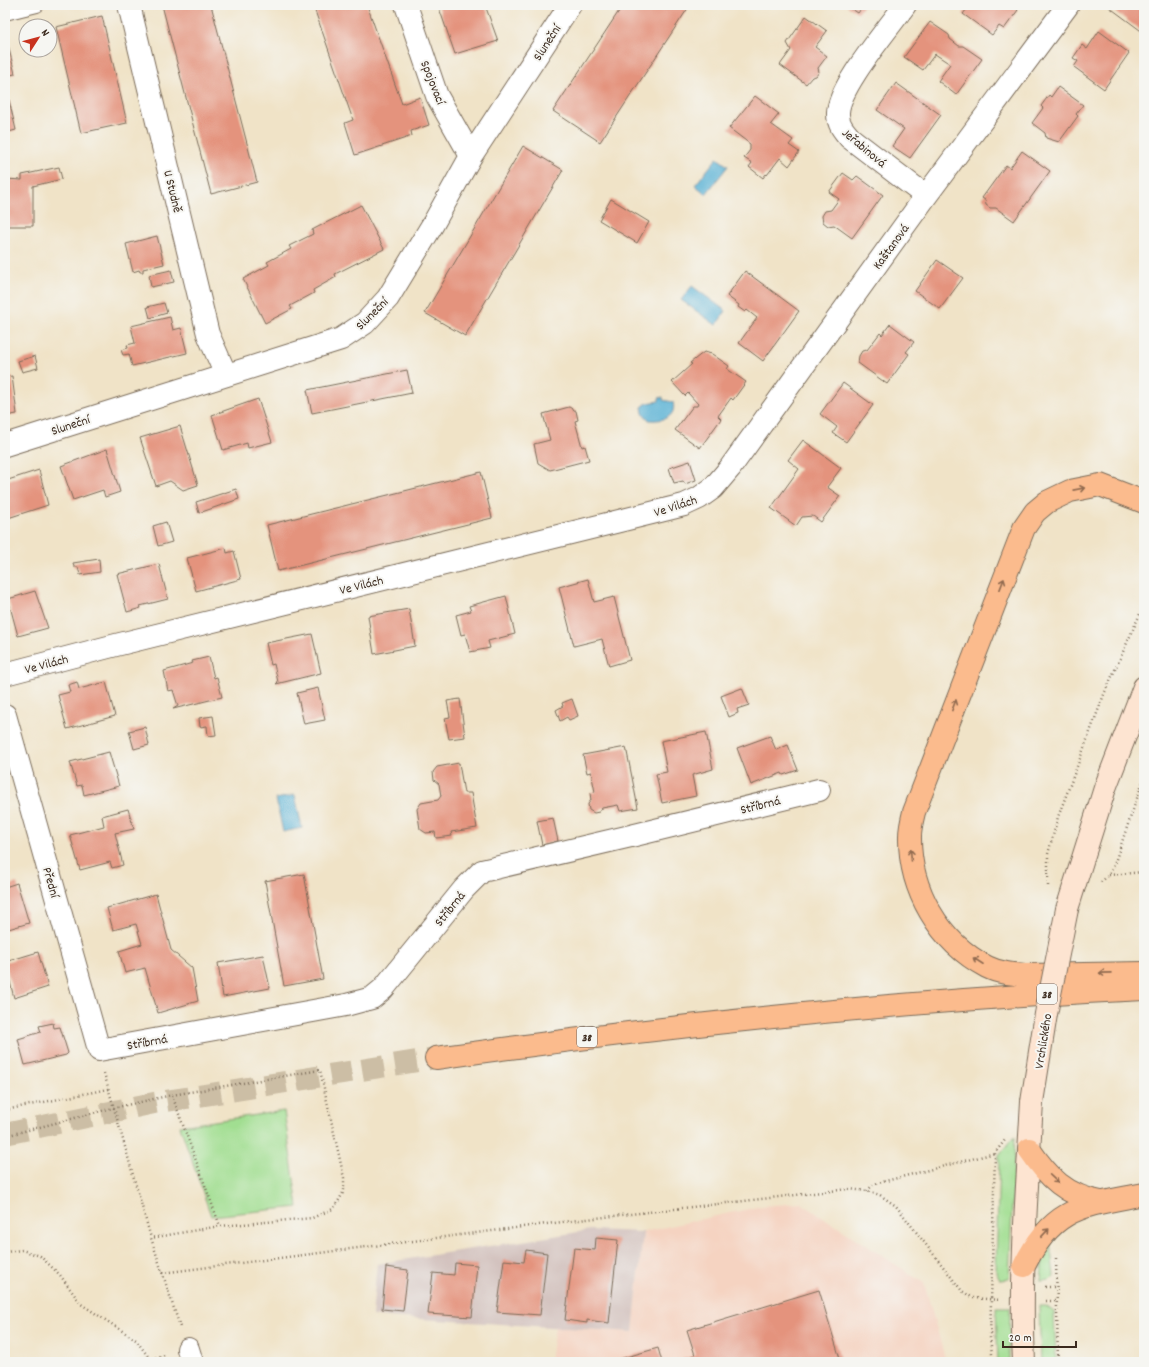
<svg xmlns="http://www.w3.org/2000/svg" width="1149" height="1367" viewBox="0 0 1149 1367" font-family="Dekko,sans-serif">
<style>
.built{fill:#f5d3c1}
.industrial{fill:#d1c0bc}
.green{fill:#a1de91;stroke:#6e8458}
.water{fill:#57b0d4;stroke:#496d79}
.building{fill:#e4937d}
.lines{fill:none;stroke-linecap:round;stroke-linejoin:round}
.primary-tunnel{stroke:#ccbea5;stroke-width:22;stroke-dasharray:22 11;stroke-linecap:butt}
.lane-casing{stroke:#7a6b59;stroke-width:16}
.street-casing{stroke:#7a6b59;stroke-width:24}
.secondary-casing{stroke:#7a6b59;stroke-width:24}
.primary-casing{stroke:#7a6b59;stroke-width:24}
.path{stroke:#7a6b59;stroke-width:2.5;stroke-dasharray:1 3;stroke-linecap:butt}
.lane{stroke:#fff;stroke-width:14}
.street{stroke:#fff;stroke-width:22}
.secondary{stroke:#fde4d1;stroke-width:22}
.primary{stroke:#fbbb8d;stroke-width:22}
.secondary-bridge-casing{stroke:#7a6b59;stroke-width:24;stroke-linecap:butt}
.secondary-bridge{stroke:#fde4d1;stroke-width:22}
.oneway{stroke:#916b50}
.labels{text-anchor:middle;stroke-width:4;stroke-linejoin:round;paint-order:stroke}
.shield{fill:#f6f6f2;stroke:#73675e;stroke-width:1}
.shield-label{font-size:12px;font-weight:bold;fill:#3b2a1e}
.street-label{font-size:13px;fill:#3b2a1e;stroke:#f6f6f2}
</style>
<rect width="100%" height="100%" fill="#f6f6f2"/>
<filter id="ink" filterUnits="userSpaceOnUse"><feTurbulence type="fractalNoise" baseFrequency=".025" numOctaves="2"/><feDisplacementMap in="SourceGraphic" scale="8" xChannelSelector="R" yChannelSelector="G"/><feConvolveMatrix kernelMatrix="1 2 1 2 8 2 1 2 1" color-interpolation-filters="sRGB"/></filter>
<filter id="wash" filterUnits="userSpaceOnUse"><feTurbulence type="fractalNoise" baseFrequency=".012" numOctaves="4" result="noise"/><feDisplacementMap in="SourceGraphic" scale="16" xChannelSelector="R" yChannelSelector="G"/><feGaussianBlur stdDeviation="0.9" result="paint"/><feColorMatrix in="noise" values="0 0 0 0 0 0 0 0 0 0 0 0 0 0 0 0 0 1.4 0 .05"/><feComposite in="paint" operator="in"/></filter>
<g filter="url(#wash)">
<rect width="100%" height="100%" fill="#f0e3c7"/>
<!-- built -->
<path class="built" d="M801,1203L924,1283L946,1362H550L555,1327L633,1332L643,1232L762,1206Z"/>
<!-- industrial -->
<path class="industrial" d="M591,1230L643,1232L633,1332L372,1316L377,1264Z"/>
<!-- green -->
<path class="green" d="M284,1111L298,1207L211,1216L180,1126Z
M1015,1136L1009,1279L1000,1280L996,1273L999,1156Z
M1050,1241L1054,1276L1050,1280L1041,1281L1043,1257Z
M1039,1306H1046L1054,1312L1056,1362H1041Z
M996,1307H1010L1009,1362H998Z"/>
<!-- water -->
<path class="water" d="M717,158L728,166L706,194L695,185Z
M692,286L726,311L716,325L681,300Z
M663,397V400L673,402C677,418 662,421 649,420L643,413L642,407L647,403L659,401V398Z
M295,795L302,828L283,832L276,799Z"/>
<g id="blocks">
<!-- building -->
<path class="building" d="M162,5H211L257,182L211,194Z
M313,5H367L402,104L420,97L429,125L411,131L412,136L355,155L345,123L353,120Z
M438,5H485L498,41L455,54Z
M623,5H690L600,142L553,111Z
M846,5H864L858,13Z
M970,5H1014L1013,6L1018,10L1004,29L999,26L992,35L963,14Z
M1110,5H1144V33L1109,7Z
M102,16L127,123L81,133L56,27Z
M806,16L827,31L815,47L827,56L818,68L819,72L816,76L812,77L806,84L780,65L791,50L787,43Z
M930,22L949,35L950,39L959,46H963L982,59L956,95L938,81L950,64L935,54L923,70L904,57Z
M1099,31L1129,53L1104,89L1074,67L1078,61L1073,58L1082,45L1087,49Z
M5,32L15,74L5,76Z
M896,83L941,115L910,158L892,146L904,129L877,110Z
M1058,87L1083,105L1076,114L1078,116L1059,142L1046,138L1045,133L1032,123L1043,108L1041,106L1049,95L1051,97Z
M755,96L779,114L771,124L793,140L789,145L799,152L789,166L780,158L767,175L766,174L763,178L749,167L752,163L744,158L750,150V144L729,128Z
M5,100H9L16,130L5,133Z
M523,146L563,170L465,336L425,313Z
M1022,151L1050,171L1014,221L996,208H990L986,205L985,200L982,198L1006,165L1010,168Z
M59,167L62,179L33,186V226H5V179L22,180V175Z
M843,173L853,180L857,176L883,195L852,238L834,225L828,226L823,222L822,216L825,211L831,210L839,199L829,192Z
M611,199L649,222L637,243L599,220Z
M361,205L384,249L335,274L336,277L313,290L314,293L290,306L292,309L265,323L243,279L269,265L267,262L291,249L289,246L313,234L312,230Z
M157,236L164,264L143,269V272H140L139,270L133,272L126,244Z
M937,260L963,278L940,309L915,291Z
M171,270L174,282L151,287L149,275Z
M745,271L799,311L763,361L739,343L757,318L747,310L745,312L738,307L739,305L727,296Z
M164,303L167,313L150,318L147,307Z
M170,317L173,330L181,328L187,353L132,366L129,354L123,355L121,350L128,348L127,345L135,343L131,326Z
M890,324L914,342L906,352L909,354L887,384L858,363L859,356L862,351L867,350L880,333L882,335Z
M704,352L712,354L729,366L727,369L746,382L733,400L731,398L718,416L721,419L700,448L675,430L693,406H697L698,404L688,393L685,396L672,382L692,364L690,363Z
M35,356L38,368L22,372L18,361Z
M407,370L412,393L312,413L307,390Z
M12,376L17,414L5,416V377Z
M843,383L873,405L846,442L833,433L837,427L820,414Z
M258,399L272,442L248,448L247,443L223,450L212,415Z
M569,407L576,411L578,420L575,421L582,447L585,446L589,460L550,470L538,463L534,444L550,440L543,414Z
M180,426L198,485L183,490L170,481L156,486L140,438Z
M803,440L841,468L827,487L840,496L821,522L813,516L802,517L796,526L771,508L799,469L788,460Z
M107,449L120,492L105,497L103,490L73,500L61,466Z
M690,461L696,480L685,484L683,481L674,483L669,468Z
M39,470L48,505L5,519V481Z
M481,472L492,518L278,571L267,525Z
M236,489L239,499L199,513L196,502Z
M166,522L172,542L158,546L153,526Z
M226,548L227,553L234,551L241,579L196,591L187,558Z
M99,559L100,572L80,575L78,567H74L73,563Z
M159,564L168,599L140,606L141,608L127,612L117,574Z
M588,579L594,602L614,597L630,660L609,666L602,639L574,646L559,587Z
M35,591L48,628L18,636L8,599Z
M506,596L515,634L488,641L490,648L470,652L465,634L461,635L456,615L471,611L469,606Z
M409,609L415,646L374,654L368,616Z
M312,634L321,673L276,684L278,682L274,664L271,665L266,643Z
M209,657L214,678L217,677L222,697L173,709L178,706L173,690L168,691L164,671L193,663L192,661Z
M77,682L79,689L106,682L115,716L67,729L58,695L70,692L68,685Z
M318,688L325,720L304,724L297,693Z
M742,688L749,705L737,709L738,713L729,717L721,696Z
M460,699L465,737L449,739L445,718L450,717L447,701Z
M572,699L578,716L569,720L567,717L560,721L556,710L563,706L562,703Z
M213,716L216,735L208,736L207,726L200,727L199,718Z
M145,727L149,745L134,749L129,731Z
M706,732L713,769L692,775L696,796L662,803L656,774L667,772L661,741Z
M770,736L776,750L788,745L798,770L783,775L782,773L751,785L737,748Z
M626,747L638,808L620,811L618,805L602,808L599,812L594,813L589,810L588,804L591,800L590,793L595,792L591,772L587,773L583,755Z
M109,752L119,786L84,795L82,785L77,786L70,762Z
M459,763L464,793H471L477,828L451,832L452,836L436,838L435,832L426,833L420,829L417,809L421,803L438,800L441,796L439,784L434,780L433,772L437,767Z
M128,809L134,829L115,833L123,865L112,868L110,862L80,870L70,835L104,826L102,816Z
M553,818L558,841L542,845L537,821Z
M304,874L323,979L284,986L265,881Z
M17,883L29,923L5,930V887Z
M156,894L171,950L192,968L198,1001L158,1013L145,968L125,973L119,951L142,944L136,924L113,930L107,908Z
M38,952L48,987L14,998L5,962Z
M263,955L270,988L223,997L218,963Z
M53,1023L54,1028L60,1027L68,1053L66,1055L25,1065L18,1039L41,1032L39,1026Z
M596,1238L618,1240L609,1323L587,1320V1323L565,1320L574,1248L595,1250Z
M526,1250L547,1253L540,1315L497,1312L504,1260L524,1262Z
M455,1263L477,1265L472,1317L428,1314L433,1273L454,1275Z
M386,1267L408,1270L403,1311L382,1309Z
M819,1290L841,1362H674L695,1355L687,1330Z
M658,1348L662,1362H616V1360Z"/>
</g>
</g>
<g filter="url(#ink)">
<use href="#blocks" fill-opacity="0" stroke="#7a6b59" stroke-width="1"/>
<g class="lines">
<!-- primary-tunnel -->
<path class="primary-tunnel" d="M5,1134L154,1103L436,1058"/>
<defs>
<path id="lane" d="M5,13L37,5"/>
<path id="street" d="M129,5L208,334L226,375
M406,5L437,96L471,156
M905,5C889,28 837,88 838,114C838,124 843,130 850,138L926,196
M5,445L341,339L365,323L388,298L433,224L471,156L570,5
M5,674L116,645L684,505L699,498L713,488L730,468L926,196L1068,5
M5,715L99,1050L346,1005L372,998L383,989L464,889L482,871L635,835L819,790
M188,1349L192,1362"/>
<path id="secondary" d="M1067,909L1105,788L1144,687
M1024,1362C1020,1275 1027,1189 1032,1102"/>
<path id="primary" d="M1144,502L1100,485L1070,491L1047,502L1035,512L1024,528L914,812C912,820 910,828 910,836C909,889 939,942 987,967C999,973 1012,974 1025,975L1144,973
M436,1058C671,1025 907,1000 1144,989
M1029,1149C1048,1177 1066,1196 1101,1202
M1024,1266C1054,1205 1085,1206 1144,1194"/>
</defs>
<!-- lane casing -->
<use href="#lane" class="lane-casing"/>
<!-- street casing -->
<use href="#street" class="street-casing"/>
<!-- secondary casing -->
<use href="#secondary" class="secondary-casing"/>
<!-- primary casing -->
<use href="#primary" class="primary-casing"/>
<!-- path -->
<path class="path" d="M1109,875L1144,872
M1101,882L1109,875L1114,865L1144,778
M1048,886V854L1058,817L1105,692L1144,605
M104,1073L151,1238L180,1327
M172,1095L220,1226
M5,1110L108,1089
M5,1136L113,1108L172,1095L320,1070L344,1178V1191L339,1200L333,1209L312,1218L220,1226L151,1238
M867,1191L874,1184L995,1153
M5,1252L22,1250L40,1256L60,1275L81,1304L136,1340L150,1359
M1056,1258L1058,1362
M162,1273L570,1221L848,1189L867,1191L880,1195L896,1206L962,1291L973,1298L1001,1300
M1045,1287H1057
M1046,1301H1057
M140,1362L165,1355
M993,1362L990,1338L995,1153L1005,1140"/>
<!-- lane -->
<use href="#lane" class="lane"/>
<!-- street -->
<use href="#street" class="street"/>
<!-- secondary -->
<use href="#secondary" class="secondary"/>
<!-- primary -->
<use href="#primary" class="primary"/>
<defs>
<path id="secondary-bridge" d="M1032,1102L1046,1014L1067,909"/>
</defs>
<!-- secondary-bridge casing -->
<use href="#secondary-bridge" class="secondary-bridge-casing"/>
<!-- secondary-bridge -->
<use href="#secondary-bridge" class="secondary-bridge"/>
</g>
<!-- one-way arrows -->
<defs><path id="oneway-shaft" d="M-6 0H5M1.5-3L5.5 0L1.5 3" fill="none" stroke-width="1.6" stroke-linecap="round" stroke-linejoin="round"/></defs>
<g class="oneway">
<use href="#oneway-shaft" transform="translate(1079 489) rotate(-11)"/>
<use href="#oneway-shaft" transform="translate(1002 584) rotate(-69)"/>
<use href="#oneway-shaft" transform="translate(954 705) rotate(-69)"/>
<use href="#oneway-shaft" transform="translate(911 855) rotate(-94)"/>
<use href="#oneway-shaft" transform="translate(978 961) rotate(-147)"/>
<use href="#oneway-shaft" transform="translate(1105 973) rotate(179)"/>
<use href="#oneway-shaft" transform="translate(1054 1179) rotate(43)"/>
<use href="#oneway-shaft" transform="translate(1045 1233) rotate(-47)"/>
</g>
</g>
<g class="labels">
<!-- shield labels -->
<g class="shield">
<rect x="1037" y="984" width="20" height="20" rx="3"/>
<rect x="577" y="1027" width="20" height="20" rx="3"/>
</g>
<g class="shield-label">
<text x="1047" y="998">38</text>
<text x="587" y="1041">38</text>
</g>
<!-- street labels -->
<g class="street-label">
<text transform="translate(546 42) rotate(-57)" y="5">Sluneční</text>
<text transform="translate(434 82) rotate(68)" y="5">Spojovací</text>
<text transform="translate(865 147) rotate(40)" y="5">Jeřabinová</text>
<text transform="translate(174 191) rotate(76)" y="5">U Studně</text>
<text transform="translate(890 246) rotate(-54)" y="5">Kaštanová</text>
<text transform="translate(371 313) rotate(-45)" y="5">Sluneční</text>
<text transform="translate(70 424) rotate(-18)" y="5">Sluneční</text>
<text transform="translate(675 505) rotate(-18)" y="5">Ve Vilách</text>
<text transform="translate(361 584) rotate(-14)" y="5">Ve Vilách</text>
<text transform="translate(46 663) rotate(-15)" y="5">Ve Vilách</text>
<text transform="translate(760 804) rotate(-14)" y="5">Stříbrná</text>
<text transform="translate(52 882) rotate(74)" y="5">Přední</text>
<text transform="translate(449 908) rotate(-51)" y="5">Stříbrná</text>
<text transform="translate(147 1041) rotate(-10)" y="5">Stříbrná</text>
<text transform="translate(1042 1041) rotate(-81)" y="5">Vrchlického</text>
</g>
</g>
<!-- margin -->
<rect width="1149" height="1367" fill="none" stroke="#f6f6f2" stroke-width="20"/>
<!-- north arrow -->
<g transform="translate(38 38) rotate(54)"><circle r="19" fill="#f6f6f2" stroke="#aba49d"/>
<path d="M0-3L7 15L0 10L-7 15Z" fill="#c8321e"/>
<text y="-6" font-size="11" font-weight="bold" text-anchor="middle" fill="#3b2a1e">N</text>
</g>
<!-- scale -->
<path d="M1003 1341v6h73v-6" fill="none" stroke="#3b2a1e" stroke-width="2"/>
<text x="1009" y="1341" font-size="12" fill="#3b2a1e" stroke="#f6f6f2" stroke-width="3" paint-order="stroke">20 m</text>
</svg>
